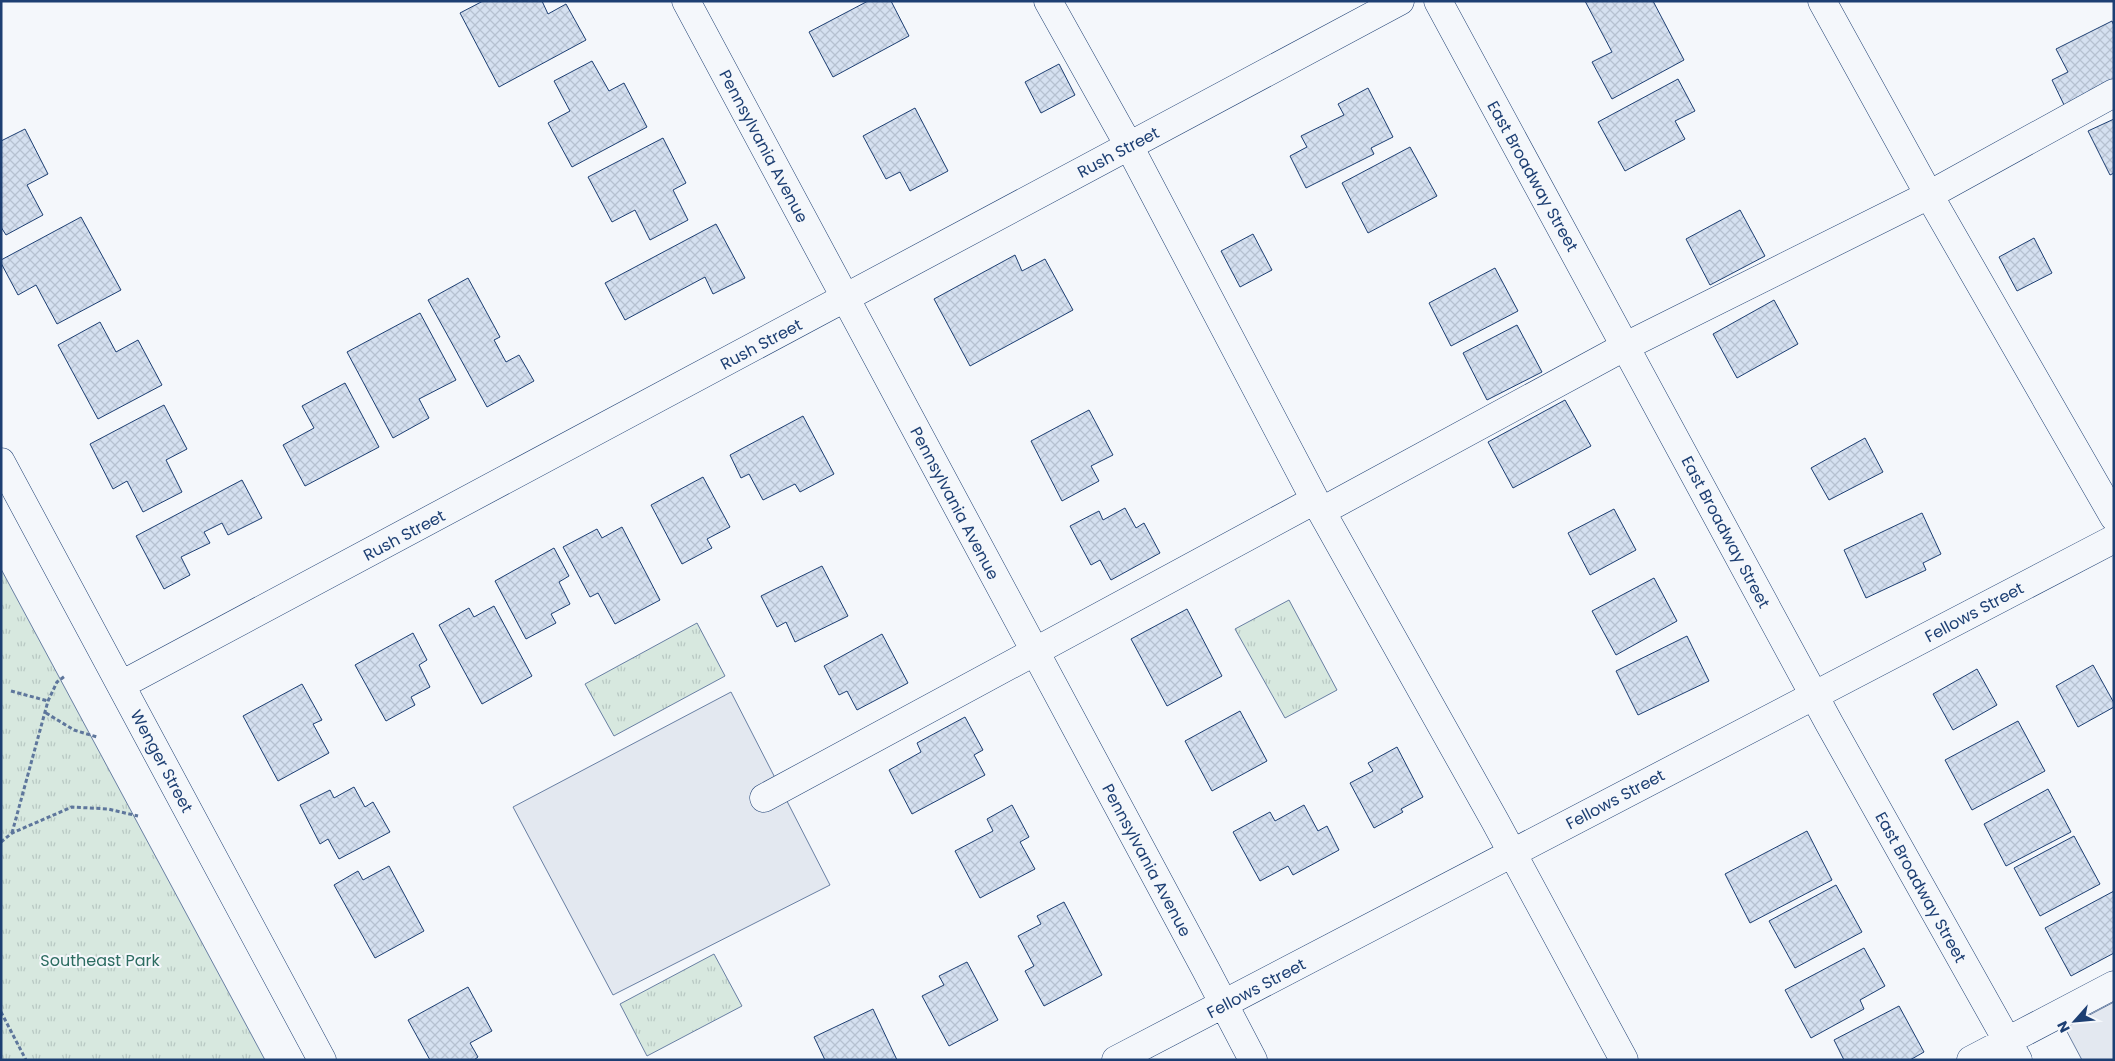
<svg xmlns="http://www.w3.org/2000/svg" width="2115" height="1061" viewBox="0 0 2115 1061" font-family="Poppins,sans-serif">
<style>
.park{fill:url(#park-tufts);stroke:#687fa3}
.parking{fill:#e3e8f0;stroke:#687fa3}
.building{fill:url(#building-cross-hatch);stroke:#1d3f73}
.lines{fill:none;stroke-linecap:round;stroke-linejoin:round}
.minor-casing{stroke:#1d3f73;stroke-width:29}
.path{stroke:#5e769c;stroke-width:3;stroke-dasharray:4 2.5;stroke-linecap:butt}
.minor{stroke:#f4f7fb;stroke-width:28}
.labels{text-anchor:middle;stroke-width:4;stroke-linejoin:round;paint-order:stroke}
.street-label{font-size:16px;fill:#1d3f73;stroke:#f4f7fb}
.park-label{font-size:16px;fill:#2c6c60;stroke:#f4f7fb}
</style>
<defs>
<pattern id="park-tufts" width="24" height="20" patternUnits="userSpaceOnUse" patternTransform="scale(1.25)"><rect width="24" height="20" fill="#d7e8df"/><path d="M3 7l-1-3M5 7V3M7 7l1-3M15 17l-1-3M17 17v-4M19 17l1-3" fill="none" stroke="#b8c8c3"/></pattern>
<pattern id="building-cross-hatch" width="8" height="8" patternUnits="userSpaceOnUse" patternTransform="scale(1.25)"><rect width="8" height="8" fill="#d5e0f0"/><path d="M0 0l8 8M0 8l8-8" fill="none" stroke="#b6c1d1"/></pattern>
</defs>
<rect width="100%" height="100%" fill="#f4f7fb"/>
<!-- park -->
<path class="park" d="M1,569L265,1060H1Z
M1289,600L1337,690L1285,718L1235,629Z
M697,623L725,676L614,736L585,684Z
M714,954L742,1006L647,1056L620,1004Z"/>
<!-- parking -->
<path class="parking" d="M731,692L830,885L613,995L513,807Z
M2114,1002V1060H2082L2065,1028Z"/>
<!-- building -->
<path class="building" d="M483,1H542L548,14L566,4L586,40L499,87L460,13Z
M868,1H891L909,36L833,77L809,32Z
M1585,1H1653L1684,60L1612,99L1592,62L1612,52Z
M2112,21L2114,26V86L2066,109L2052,80L2068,72L2056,49Z
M592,61L609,91L624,83L647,127L572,167L548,123L570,111L554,81Z
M1059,64L1075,95L1041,113L1025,82Z
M1678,79L1695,111L1675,121L1685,139L1625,171L1598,122Z
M1368,88L1393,137L1371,148L1374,154L1306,188L1290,156L1307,147L1301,136L1344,115L1338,104Z
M915,108L948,171L910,191L900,172L886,179L863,136Z
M2114,119V173L2110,175L2088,131Z
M25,129L48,174L27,185L43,215L6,235L1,227V141Z
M663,138L686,183L673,190L688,220L650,240L635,210L612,222L588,177Z
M1410,147L1437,196L1368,233L1342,183Z
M1740,210L1765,256L1710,285L1686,239Z
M81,217L121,290L57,324L36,285L18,295L1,263V260Z
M716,224L745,278L713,294L705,277L625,320L605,283Z
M1253,234L1272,270L1240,287L1221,251Z
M2034,238L2052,273L2017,291L1999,257Z
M1015,255L1022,271L1045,259L1073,310L970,366L934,299Z
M1495,268L1518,311L1451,346L1429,303Z
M468,278L500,337L494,340L506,362L519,355L534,381L487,407L428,300Z
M1774,300L1798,344L1737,378L1713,334Z
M420,313L456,380L419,399L429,418L393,438L347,352Z
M100,322L116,352L138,340L162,385L98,419L58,345Z
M1517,325L1542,372L1487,400L1463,353Z
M345,383L379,447L305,486L283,445L314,428L302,406Z
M1565,400L1591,446L1513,488L1488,442Z
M164,405L187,449L166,460L182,492L143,512L127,481L113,489L90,444Z
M1089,410L1113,455L1091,466L1099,481L1062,501L1031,441Z
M803,416L834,474L800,492L795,484L763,500L749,474L741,478L730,455Z
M1865,438L1883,472L1829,500L1811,468Z
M703,477L730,527L707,539L712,548L682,564L651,505Z
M242,480L262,518L228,535L222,523L204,532L210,543L181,557L190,575L164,589L136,536Z
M1125,508L1136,528L1144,523L1160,553L1111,580L1100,560L1091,565L1070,526L1099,511L1103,520Z
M1614,509L1636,550L1590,575L1568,533Z
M1922,513L1941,554L1923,563L1926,570L1866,598L1844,550Z
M622,527L660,600L615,624L598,593L590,597L563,547L597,529L602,538Z
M554,548L569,576L559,582L570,604L551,614L556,623L526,639L495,581Z
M822,566L848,616L795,642L786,622L777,627L761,596Z
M1654,578L1677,621L1616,655L1592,611Z
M494,606L532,676L482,704L439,625L469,608L474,617Z
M1187,609L1222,676L1167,706L1131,639Z
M413,633L427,660L419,665L430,687L411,697L415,705L386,721L355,665Z
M882,634L908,683L857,710L847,691L839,695L824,666Z
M1687,636L1709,681L1638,715L1616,671Z
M2093,665L2114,703V707L2078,727L2056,686Z
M1977,669L1997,705L1953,730L1933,694Z
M302,684L322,720L313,724L329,753L278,781L243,716Z
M1240,711L1267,761L1212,791L1185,741Z
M965,717L983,750L974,755L985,775L912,814L889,770L921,752L917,743Z
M2018,721L2045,771L1972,810L1945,760Z
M1397,747L1423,797L1401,809L1403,812L1374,828L1350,783L1373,771L1368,763Z
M354,787L365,807L373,802L390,832L339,859L328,839L320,844L300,805L330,790L334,798Z
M2048,789L2071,832L2006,866L1984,824Z
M1012,805L1029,837L1020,842L1035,869L980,898L955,851L993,831L987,819Z
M1304,805L1318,831L1327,826L1339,850L1293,875L1288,866L1260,881L1233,832L1270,812L1275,821Z
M1807,831L1832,880L1750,923L1725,874Z
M2074,836L2100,884L2040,916L2014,868Z
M389,866L424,931L375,958L334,885L358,871L363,880Z
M1836,885L1862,932L1795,968L1769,921Z
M2114,891V953L2071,976L2045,928Z
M1064,902L1102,975L1044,1006L1025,971L1034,966L1018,936L1041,924L1037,916Z
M1864,948L1885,986L1860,1000L1864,1009L1811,1038L1785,990Z
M967,962L998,1020L949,1046L922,996L944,985L939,976Z
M468,987L492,1031L470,1043L478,1057L474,1060H430L408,1020Z
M1899,1006L1924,1052L1910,1060H1844L1834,1040Z
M873,1009L897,1060H825L814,1037Z"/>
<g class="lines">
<defs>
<path id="minor" d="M686,1L1206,970L1253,1060
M1048,1L1129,146L1315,500L1495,821L1624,1060
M1438,1L1829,723L2018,1060
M1822,1L1929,195L2114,517
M1,462L322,1060
M1322,511L1626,346L1929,195L2114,93
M121,685L1400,1
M764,798L1315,500
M1116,1060L2114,539
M1971,1060L2114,985"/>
</defs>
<!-- minor casing -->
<use href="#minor" class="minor-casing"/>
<!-- path -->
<path class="path" d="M11,691L48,701
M46,713L74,730L97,737
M12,833L48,701L57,682L65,676
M1,842L12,833L72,807L108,809L138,816
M1,1012L26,1060"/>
<!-- minor -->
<use href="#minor" class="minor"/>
</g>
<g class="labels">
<!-- street labels -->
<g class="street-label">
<text transform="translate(764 146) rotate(62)" y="6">Pennsylvania Avenue</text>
<text transform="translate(1118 152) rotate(-28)" y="6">Rush Street</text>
<text transform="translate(1533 176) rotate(61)" y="6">East Broadway Street</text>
<text transform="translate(761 344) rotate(-28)" y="6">Rush Street</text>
<text transform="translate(955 503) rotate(62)" y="6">Pennsylvania Avenue</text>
<text transform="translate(1726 532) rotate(62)" y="6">East Broadway Street</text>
<text transform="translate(404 535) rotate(-28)" y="6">Rush Street</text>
<text transform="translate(1974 612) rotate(-28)" y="6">Fellows Street</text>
<text transform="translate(162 761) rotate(62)" y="6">Wenger Street</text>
<text transform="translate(1615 799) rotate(-28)" y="6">Fellows Street</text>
<text transform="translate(1147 860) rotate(62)" y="6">Pennsylvania Avenue</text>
<text transform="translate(1921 887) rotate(61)" y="6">East Broadway Street</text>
<text transform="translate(1256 988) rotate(-28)" y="6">Fellows Street</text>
</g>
<!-- park labels -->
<g class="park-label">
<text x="100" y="966">Southeast Park</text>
</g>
</g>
<!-- border -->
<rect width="2115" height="1061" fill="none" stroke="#1d3f73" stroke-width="5"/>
<!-- north arrow -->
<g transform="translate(2075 1021) rotate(243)" stroke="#f4f7fb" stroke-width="4" paint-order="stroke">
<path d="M0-4L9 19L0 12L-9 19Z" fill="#1d3f73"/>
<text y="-8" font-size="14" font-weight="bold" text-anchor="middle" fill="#1d3f73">N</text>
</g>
</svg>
